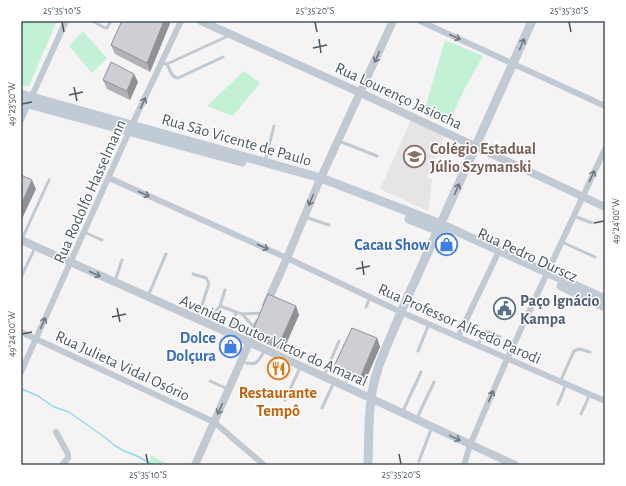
<svg xmlns="http://www.w3.org/2000/svg" width="626" height="486" viewBox="0 0 626 486" font-family="'Alegreya Sans',sans-serif">
<style>
.education{fill:#e6e4e5}
.green{fill:#c3f1d5}
.lines{fill:none;stroke-linecap:round;stroke-linejoin:round}
.stream{stroke:#90daee;stroke-width:1.5}
.service{stroke:#c1cad2;stroke-width:3}
.minor{stroke:#c1cad2;stroke-width:6}
.tertiary{stroke:#c1cad2;stroke-width:8}
.secondary{stroke:#c1cbd6;stroke-width:9}
.wall{fill:#b0b2b7}
.shaded-wall{fill:#909195}
.building{fill:#cdcfd5;stroke:#909195}
.oneway{stroke:#6e7983}
.oneway2{stroke:#6e7984}
.ticks{fill:none;stroke:#4a5661;stroke-width:1.5}
.labels{text-anchor:middle;stroke-width:3;stroke-linejoin:round;paint-order:stroke}
.street-label{font-size:16px;fill:#4a5661;stroke:#fff}
.education-label{font-size:16px;font-weight:bold;fill:#785e54;stroke:#fff;text-anchor:start}
.shop-label{font-size:16px;font-weight:bold;fill:#366cbe;stroke:#fff;text-anchor:end}
.service-label{font-size:16px;font-weight:bold;fill:#4e5e75;stroke:#fff;text-anchor:start}
.food-label{font-size:16px;font-weight:bold;fill:#c56008;stroke:#fff}
.neatline{fill:none;stroke:#4a5661;stroke-width:1.5}
.ticks-label{font-size:10px;text-anchor:middle;fill:#4a5661}
</style>
<rect width="100%" height="100%" fill="#f5f3f3"/>
<!-- education -->
<path class="education" d="M411,120L445,136L427,177L432,180L428,211L380,189Z"/>
<!-- green -->
<path class="green" d="M21,21H57L29,86H21Z
M83,31L107,58L92,73L69,46Z
M445,40L483,56L463,92L448,125L423,115Z
M244,71L260,83L233,116L207,106Z
M151,455L168,465H148Z"/>
<g class="lines">
<!-- stream -->
<path class="stream" d="M22,389L38,396L54,407L69,412L107,439L114,445L122,450L139,457L153,465"/>
<!-- service -->
<path class="service" d="M92,21L105,28H107L111,21
M161,63L167,64L228,36
M167,64C169,69 172,78 178,78L223,57
M339,141L377,156
M265,161L274,126
M574,216L592,223
M305,217L329,225
M84,232L102,240
M22,239L49,180
M562,242L595,257
M193,274L206,278L209,283L198,318
M21,277L35,248
M115,281L122,260
M148,296L166,254
M220,306L225,290
M366,307L370,297
M236,312L242,314L262,313
M242,314L254,327
M206,322L220,306L236,312L231,333
M478,345L484,332H488L500,337
M418,351L429,324
M242,362C258,366 257,363 265,350
M324,376L339,341
M210,381L228,389
M560,382L574,351L579,349L590,352
M285,400L300,368
M558,404L566,384
M322,408L334,382
M402,413L421,372
M581,414L590,394
M417,418L434,382
M419,461L432,427"/>
<!-- minor -->
<path class="minor" d="M420,21L605,106
M21,120L66,21
M109,178L287,258L401,312L605,401
M21,332L214,422L264,465
M458,337L499,251
M21,372L132,125L181,21
M56,432L68,454V458L62,465
M464,465L470,445L507,359L605,149"/>
<!-- tertiary -->
<path class="tertiary" d="M201,21L361,93L605,207
M21,240L249,342L515,465
M266,305L287,258L318,184L393,21
M195,465L258,323"/>
<!-- secondary -->
<path class="secondary" d="M21,94L321,178L441,224L605,299
M21,102L242,162
M409,219L449,235
M561,286L605,307
M368,465C369,443 368,421 371,400C374,369 390,340 401,312L532,21"/>
</g>
<!-- wall -->
<path class="wall" d="M122,21H171L150,72L115,54L111,45Z
M103,80L138,82L130,100L107,89Z
M296,306L299,315L283,351L256,339L253,330Z
M377,338L380,347L363,386L338,375L334,366Z"/>
<!-- shaded-wall -->
<path class="shaded-wall" d="M164,21H171L150,72L147,63Z
M134,74L138,82L130,100L127,91Z
M32,180L36,189L21,221V205Z
M296,306L299,315L283,351L280,342Z
M377,338L380,347L363,386L360,378Z"/>
<!-- building -->
<path class="building" d="M122,21H164L147,63L111,45L114,38Z
M111,62L134,74L127,91L103,80Z
M21,175L32,180L21,205Z
M268,294L296,306L280,342L253,330Z
M352,328L377,338L360,378L334,366Z"/>
<!-- one-way arrows -->
<defs><path id="oneway-shaft" d="M-6 0H5M1.5-3L5.5 0L1.5 3" fill="none" stroke-width="1.6" stroke-linecap="round" stroke-linejoin="round"/></defs>
<g class="oneway">
<use href="#oneway-shaft" transform="translate(455 37) rotate(25)"/>
<use href="#oneway-shaft" transform="translate(377 57) rotate(114)"/>
<use href="#oneway-shaft" transform="translate(143 103) rotate(-65)"/>
<use href="#oneway-shaft" transform="translate(592 176) rotate(-65)"/>
<use href="#oneway-shaft" transform="translate(144 194) rotate(24)"/>
<use href="#oneway-shaft" transform="translate(311 200) rotate(113)"/>
<use href="#oneway-shaft" transform="translate(263 247) rotate(24)"/>
<use href="#oneway-shaft" transform="translate(95 274) rotate(24)"/>
<use href="#oneway-shaft" transform="translate(43 323) rotate(-66)"/>
<use href="#oneway-shaft" transform="translate(491 396) rotate(-67)"/>
<use href="#oneway-shaft" transform="translate(220 409) rotate(114)"/>
<use href="#oneway-shaft" transform="translate(455 438) rotate(25)"/>
</g>
<g class="oneway2">
<use href="#oneway-shaft" transform="translate(522 44) rotate(-66)"/>
<use href="#oneway-shaft" transform="translate(457 189) rotate(-66)"/>
</g>
<!-- ticks -->
<path class="ticks" d="M62,22L64,32M315,22L317,32M569,22L571,32M319,39L321,53M313,48L327,45M74,87L77,101M69,95L83,92M22,104L32,102M594,223L604,221M362,261L364,275M356,269L370,266M117,308L120,322M112,317L126,314M22,334L32,332M146,454L148,464M399,454L401,464"/>
<!-- icons -->
<defs>
<symbol id="university-ring" viewBox="-11 -11 22 22"><circle r="9.5" fill="#fff" stroke="#8d6e63" stroke-width="1.5"/><path d="M0-5L7-2L0 1L-7-2ZM-4 1L0 2.5L4 1V4Q0 6-4 4Z" fill="#8d6e63"/></symbol>
<symbol id="shop-ring" viewBox="-11 -11 22 22"><circle r="9.5" fill="#fff" stroke="#3f7fe0" stroke-width="1.5"/><path d="M-5-2.5h2.3a2.7 3.5 0 0 1 5.4 0H5L5.5 6h-11ZM-1.5-2.5h3a1.5 2.3 0 0 0-3 0Z" fill="#3f7fe0"/></symbol>
<symbol id="civic-ring" viewBox="-11 -11 22 22"><circle r="9.5" fill="#fff" stroke="#5c6f8a" stroke-width="1.5"/><path d="M-.6-6.5H3V-4.5H.6V-3L4-1V1h2V6H-6V1h2V-1L-.6-3ZM-1.2 2.5V6h2.4V2.5Z" fill="#5c6f8a"/></symbol>
<symbol id="restaurant-ring" viewBox="-11 -11 22 22"><circle r="9.5" fill="#fff" stroke="#e8710a" stroke-width="1.5"/><path d="M-5-6h1v4h1v-4h1v4h1v-4h1v5L-1.5 .5V6h-2V.5L-5-1ZM5-6V6H3V1.5H1.5Q1.5-4 5-6Z" fill="#e8710a"/></symbol>
</defs>
<g fill-rule="evenodd">
<use href="#university-ring" x="402" y="144" width="25" height="25"/>
<use href="#shop-ring" x="434" y="232" width="25" height="25"/>
<use href="#civic-ring" x="492" y="296" width="25" height="25"/>
<use href="#shop-ring" x="218" y="334" width="25" height="25"/>
<use href="#restaurant-ring" x="266" y="356" width="25" height="25"/>
</g>
<g class="labels">
<!-- street labels -->
<g class="street-label">
<text transform="translate(399 95) rotate(25)" y="6">Rua Lourenço Jasiocha</text>
<text transform="translate(237 139) rotate(16)" y="6">Rua São Vicente de Paulo</text>
<text transform="translate(89 191) rotate(-66)" y="6">Rua Rodolfo Hasselmann</text>
<text transform="translate(528 254) rotate(25)" y="6">Rua Pedro Durscz</text>
<text transform="translate(460 323) rotate(24)" y="6">Rua Professor Alfredo Parodi</text>
<text transform="translate(274 340) rotate(24)" y="6">Avenida Doutor Victor do Amaral</text>
<text transform="translate(123 365) rotate(25)" y="6">Rua Julieta Vidal Osório</text>
</g>
<!-- education labels -->
<g class="education-label">
<text x="430" y="154">Colégio Estadual<tspan x="430" dy="18">Júlio Szymanski</tspan></text>
</g>
<!-- shop labels -->
<g class="shop-label">
<text x="430" y="250">Cacau Show</text>
<text x="216" y="343">Dolce<tspan x="216" dy="18">Dolçura</tspan></text>
</g>
<!-- service labels -->
<g class="service-label">
<text x="520" y="306">Paço Ignácio<tspan x="520" dy="18">Kampa</tspan></text>
</g>
<!-- food labels -->
<g class="food-label">
<text x="278" y="398">Restaurante<tspan x="278" dy="18">Tempô</tspan></text>
</g>
</g>
<!-- border -->
<rect width="626" height="486" fill="none" stroke="#ffffff" stroke-width="44"/>
<rect x="22" y="22" width="582" height="442" class="neatline"/>
<g class="ticks-label">
<text x="62" y="14">25°35'10"S</text>
<text x="315" y="14">25°35'20"S</text>
<text x="569" y="14">25°35'30"S</text>
<text transform="translate(11 104) rotate(-90)" y="4">49°23'50"W</text>
<text transform="translate(615 221) rotate(-90)" y="4">49°24'00"W</text>
<text transform="translate(11 334) rotate(-90)" y="4">49°24'00"W</text>
<text x="148" y="478">25°35'10"S</text>
<text x="401" y="478">25°35'20"S</text>
</g>
</svg>
